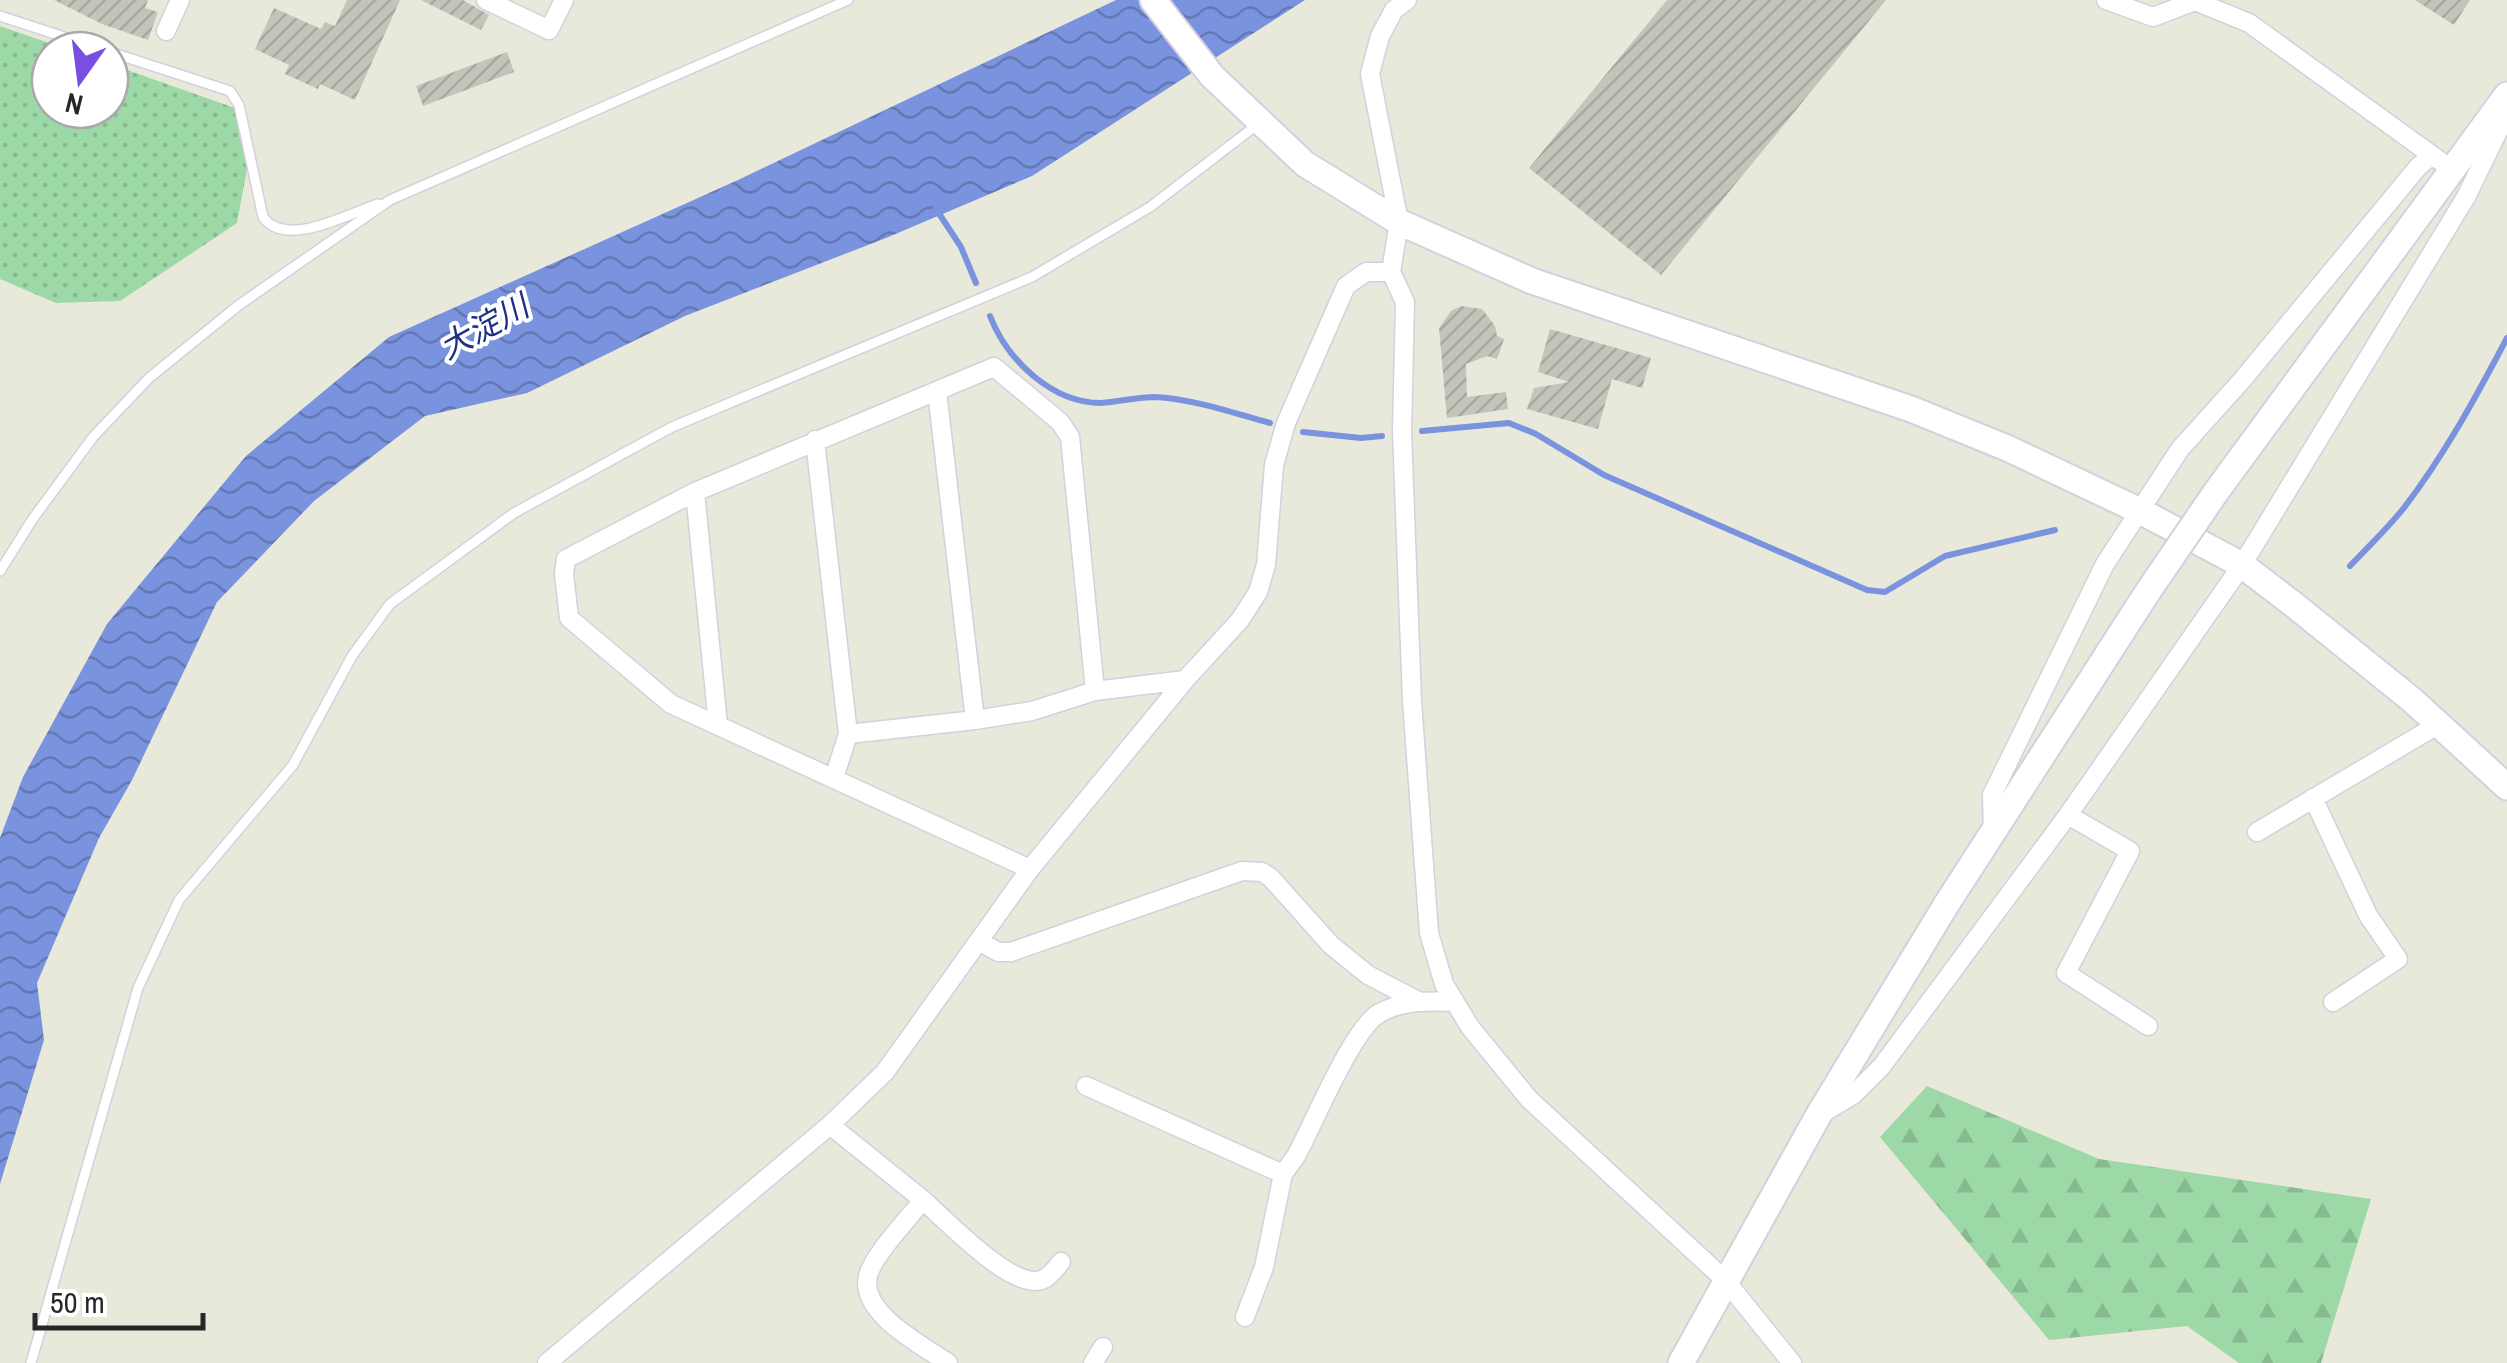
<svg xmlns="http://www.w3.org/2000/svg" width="2507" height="1363" viewBox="0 0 2507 1363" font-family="'Archivo Narrow','Noto Sans JP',sans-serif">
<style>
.forest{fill:url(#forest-firs)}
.park{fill:url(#park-dots)}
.water{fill:url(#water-waves)}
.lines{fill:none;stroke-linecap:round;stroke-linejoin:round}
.stream{stroke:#7a93de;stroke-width:6}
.building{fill:url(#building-hatch)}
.lane-casing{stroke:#d4d0df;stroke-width:12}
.street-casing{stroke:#d4d0df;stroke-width:21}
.secondary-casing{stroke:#d4d0df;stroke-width:29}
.lane{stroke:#fff;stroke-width:9}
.street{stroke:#fff;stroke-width:18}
.secondary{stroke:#fff;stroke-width:25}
.secondary-bridge-casing{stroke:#d4d0df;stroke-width:29;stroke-linecap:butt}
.secondary-bridge{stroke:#fff;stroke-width:25}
.labels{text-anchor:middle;stroke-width:8;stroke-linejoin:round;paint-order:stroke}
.water-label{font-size:32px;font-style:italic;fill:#1d3086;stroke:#fff}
</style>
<defs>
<pattern id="forest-firs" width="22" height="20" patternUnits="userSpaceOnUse" patternTransform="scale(2.5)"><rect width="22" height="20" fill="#9dd9a6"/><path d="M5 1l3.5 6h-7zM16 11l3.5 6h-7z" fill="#87ba8f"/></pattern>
<pattern id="park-dots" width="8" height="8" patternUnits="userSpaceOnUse" patternTransform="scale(2.5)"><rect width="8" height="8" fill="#9dd9a6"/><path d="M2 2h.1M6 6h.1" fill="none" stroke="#87ba8f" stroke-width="1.8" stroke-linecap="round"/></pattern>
<pattern id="water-waves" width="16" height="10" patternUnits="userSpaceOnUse" patternTransform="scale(2.5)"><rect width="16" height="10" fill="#7a93de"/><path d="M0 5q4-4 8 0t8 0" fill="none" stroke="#6478b4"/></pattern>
<pattern id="building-hatch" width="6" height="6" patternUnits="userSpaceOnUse" patternTransform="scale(2.5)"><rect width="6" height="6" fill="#c3c4ba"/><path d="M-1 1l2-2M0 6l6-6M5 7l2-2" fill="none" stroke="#a8a8a0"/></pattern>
</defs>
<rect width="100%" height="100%" fill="#e8e8db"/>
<!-- forest -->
<path class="forest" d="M1927,1086L2099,1159L2371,1199L2321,1363H2239L2187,1326L2049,1340L1880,1137Z"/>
<!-- park -->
<path class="park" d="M0,26L69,50H50V110H110V64L235,108L247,169L237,223L120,301L56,303L0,279Z"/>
<!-- water -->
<path class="water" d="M1116,0H1305L1032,176L886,238L685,316L527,393L425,416L314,501L217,602L132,780L99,838L37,983L44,1040L0,1184V838L23,777L107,624L246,456L389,337L738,180Z"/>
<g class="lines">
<!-- stream -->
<path class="stream" d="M936,209L961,247L976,283
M990,316C1007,360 1052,403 1101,403C1119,402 1137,397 1155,397C1194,399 1233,413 1270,423
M1422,431L1509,423L1536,434L1604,475L1867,590L1885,592L1945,556L2055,530
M1303,432L1361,438L1382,436
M2350,566C2368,547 2387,529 2403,509C2444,456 2476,397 2507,338"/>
</g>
<!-- building -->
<path class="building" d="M54,0H148L145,8L158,12L148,40L102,24Z
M347,0H400L355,100L320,84L318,89L285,74L289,65L255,49L274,8L321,29L325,22L335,26Z
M421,0H463L489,15L481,30Z
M1667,0H1886L1661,275L1529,168Z
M2415,0H2470L2454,25Z
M507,52L514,72L423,106L416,86Z
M1461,306L1482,309L1495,326L1497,336L1504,339L1497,359L1487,356L1466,364L1467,397L1506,392L1508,409L1447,418L1439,328L1451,311Z
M1550,329L1651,358L1642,388L1612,379L1598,429L1527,409L1534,388L1569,382L1538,372Z"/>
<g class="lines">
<defs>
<path id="lane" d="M0,16L104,50
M110,52L230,91L239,105L263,217C286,249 347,214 378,204
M0,571L32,520L93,437L149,378L239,305L390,200L848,0
M31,1363L138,988L179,900L293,765L352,656L390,604L514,513L672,427L1032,277L1150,207L1258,124"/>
<path id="street" d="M486,0L549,30L564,0
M1407,0L1394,10L1380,36L1370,74L1399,222L1391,272L1405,302L1402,431L1412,701L1429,933L1444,984L1470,1027L1529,1099L1725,1280L1792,1363
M2106,0L2153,17L2195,1L2249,23L2440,161
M166,31L180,0
M937,391L975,720
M815,440L848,734L834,778
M695,492L718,725
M848,734L975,720L1032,711L1095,691L1185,680
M2313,798L2368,915L2398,959L2333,1002
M2068,815L2130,851L2066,973L2148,1026
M1993,832L1992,795L2105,564L2180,449L2243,379L2418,167L2432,155
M2257,832L2439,724
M1030,869L671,704L569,618L564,574L566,559L695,492L994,367L1060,422L1070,437L1095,691
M979,941L998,952H1011L1242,871L1262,872L1271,878L1331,945L1368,975L1418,1001
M1086,1086L1283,1174
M1821,1114L1853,1095L1882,1066L2068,815L2242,565L2466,197L2507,113
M830,1125L923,1200C909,1218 873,1255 868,1276C859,1313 922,1345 948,1363
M923,1200C945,1219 1015,1294 1044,1279C1050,1276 1057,1267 1061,1262
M1245,1317L1264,1267L1283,1174L1296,1156C1313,1125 1352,1030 1378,1014C1401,1000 1430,1001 1455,1002
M547,1363L830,1125L885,1072L1030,869L1185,680L1240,620L1258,592L1266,565L1274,465L1286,423L1346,286L1366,272H1391
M1093,1363L1103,1347"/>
<path id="secondary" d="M1153,0L1212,76L1305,164L1399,222L1532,281L1911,409L2007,448L2140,511L2242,565L2293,604L2412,700L2507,787
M2216,492L2507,95
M1681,1363L1818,1116L1946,905L2149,590"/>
</defs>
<!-- lane casing -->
<use href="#lane" class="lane-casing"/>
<!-- street casing -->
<use href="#street" class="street-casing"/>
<!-- secondary casing -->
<use href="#secondary" class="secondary-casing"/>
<!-- lane -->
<use href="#lane" class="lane"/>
<!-- street -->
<use href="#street" class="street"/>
<!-- secondary -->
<use href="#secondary" class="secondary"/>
<defs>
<path id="secondary-bridge" d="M2149,590L2216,492"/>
</defs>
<!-- secondary-bridge casing -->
<use href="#secondary-bridge" class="secondary-bridge-casing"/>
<!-- secondary-bridge -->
<use href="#secondary-bridge" class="secondary-bridge"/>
</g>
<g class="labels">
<!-- water labels -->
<g class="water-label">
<text transform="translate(484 327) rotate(-29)" y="11">大淀川</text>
</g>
</g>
<!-- north arrow -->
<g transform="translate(80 80) rotate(194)"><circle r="48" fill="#ffffff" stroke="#a9a9a9" stroke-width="2.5"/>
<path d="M0-8L18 38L0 25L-18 38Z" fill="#794ee2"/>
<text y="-15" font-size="28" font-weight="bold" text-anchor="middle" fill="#272727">N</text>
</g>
<!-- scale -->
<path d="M35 1313v15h168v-15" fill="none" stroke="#272727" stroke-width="5"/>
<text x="50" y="1313" font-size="30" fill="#272727" stroke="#ffffff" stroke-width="8" paint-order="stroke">50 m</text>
</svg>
